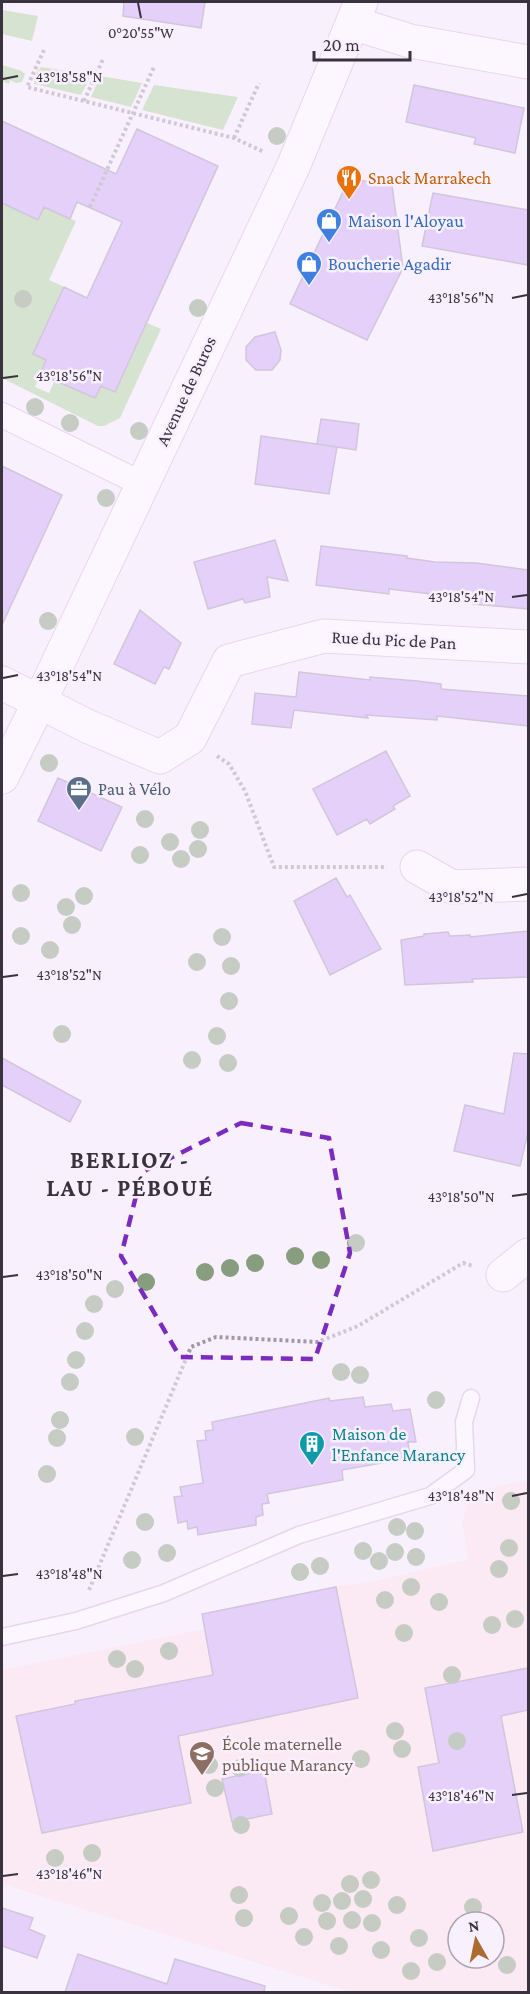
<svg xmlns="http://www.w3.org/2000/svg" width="530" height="1994" viewBox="0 0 530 1994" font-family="'Crimson Pro',serif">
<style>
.education{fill:#fde2e7;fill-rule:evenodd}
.green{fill:#a8d39a}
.building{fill:#c9a8f3;stroke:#a193b4;stroke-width:1.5}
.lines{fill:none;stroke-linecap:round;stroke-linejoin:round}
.service-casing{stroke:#ceb8d7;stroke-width:19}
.pedestrian-casing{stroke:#ceb8d7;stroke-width:26}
.minor-casing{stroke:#ceb8d7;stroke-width:35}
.path{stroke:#a198a5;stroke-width:4;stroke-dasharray:3 3;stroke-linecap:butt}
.service{stroke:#fff;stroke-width:16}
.pedestrian{stroke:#fff;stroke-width:24}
.minor{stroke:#fff;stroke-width:33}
.tree{fill:#879d7d}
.marked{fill:none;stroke:#7b2cbf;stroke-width:4.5;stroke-dasharray:12 8;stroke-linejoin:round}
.ticks{fill:none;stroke:#3b323f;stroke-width:2}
.labels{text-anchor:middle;stroke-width:5;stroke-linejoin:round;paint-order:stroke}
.food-label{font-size:18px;fill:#c56008;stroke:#f9f0fd;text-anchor:start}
.shop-label{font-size:18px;fill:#366cbe;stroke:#f9f0fd;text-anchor:start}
.street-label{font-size:18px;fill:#3b323f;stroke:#f9f0fd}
.service-label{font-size:18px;fill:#4e5e75;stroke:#f9f0fd;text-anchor:start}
.culture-label{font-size:18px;fill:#0d838f;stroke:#f9f0fd;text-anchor:start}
.education-label{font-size:18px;fill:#785e54;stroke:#f9f0fd;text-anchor:start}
.district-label{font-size:24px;font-weight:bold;letter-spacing:1.5px;fill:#3b323f;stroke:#f9f0fd}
.ticks-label{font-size:15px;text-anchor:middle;fill:#3b323f;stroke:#f9f0fd;stroke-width:5;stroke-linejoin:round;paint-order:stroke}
</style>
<rect width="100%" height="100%" fill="#f9f0fd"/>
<!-- education -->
<path class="education" d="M527,1480L528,1487V1992H351L2,1884V1670L204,1629L202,1614L336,1586L367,1583L468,1559L462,1523L471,1492ZM458,1922H494V1958H458Z"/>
<!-- green -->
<path class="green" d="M2,10L38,16L32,41L2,34Z
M2,65L22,71L25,74L22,82L16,83L10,80L9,84L2,81Z
M41,67L91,75L81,95L34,84L35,75Z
M100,76L142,83L131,107L91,97Z
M154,85L238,97L223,130L142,110Z
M18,195L30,200L24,214L38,220L44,207L76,221L49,280L64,287L33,354L46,360L35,387L49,393L55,380L95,398L101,386L115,392L147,323L161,329L120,418L104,426H98L2,378V203L12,208Z"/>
<!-- building -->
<path class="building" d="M124,2H205L201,28L123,16Z
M414,85L524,108L515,153L474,144L476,138L406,122Z
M2,121L116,174L137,129L218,166L115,392L101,386L95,398L40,374L46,360L33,354L64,287L87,298L122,222L77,202L70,219L44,207L38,220L2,203Z
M349,179L392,185L403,268L367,340L290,304Z
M433,193L528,210V265L422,246Z
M275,332L281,350L280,360L272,370H256L246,360V347L255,337Z
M321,419L359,424L356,450L317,444Z
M261,436L337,447L329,494L255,484Z
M2,466L62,495L2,625Z
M275,540L288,581L267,577L270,597L245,603L243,599L208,609L194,562Z
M321,546L407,556V558L435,562L476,563L528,570V609L473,604L474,599L389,589V594L316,585Z
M140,610L181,643L169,669L164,667L155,684L114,664Z
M299,672L370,680V677L417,681L441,684V689L528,696V726L437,716V720L366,715L368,718L294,710L291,728L252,724L255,693L296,697Z
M386,751L410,796L393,806L395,809L370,824L367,819L337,835L313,789Z
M58,778L122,807L101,851L38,821Z
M336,878L347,897L350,895L381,949L330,975L294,901Z
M528,931V977L472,979L473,982L405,985L401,940L424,936V934L448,932L450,936L470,935V937Z
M514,1053L528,1054V1132L520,1166L454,1151L465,1105L504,1114Z
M2,1058L81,1101L70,1122L2,1085Z
M363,1397L365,1407L391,1404L393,1411L410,1409L416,1442H408L410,1458L342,1470L343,1480L267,1494L269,1503L262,1504L263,1515L256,1517V1525L198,1535L197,1527L188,1529L187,1521L178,1523L174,1497L182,1496L180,1487L203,1483L197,1441L206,1440L205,1431L213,1430L212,1422L329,1398L330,1401Z
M336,1587L358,1698L178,1736L191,1803L42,1833L16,1716L75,1704V1701L213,1675L202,1614Z
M528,1668V1710L501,1716L523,1832L433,1851L418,1767L439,1763L425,1688Z
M264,1770L272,1814L232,1822L222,1779Z
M2,1908L33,1918L29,1929L45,1936L37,1958L2,1946Z
M78,1954L167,1984L175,1959L265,1986L264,1992H65Z"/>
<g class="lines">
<defs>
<path id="service" d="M2,1637L76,1621L164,1593L299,1535L430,1496L466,1470L464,1422L471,1398"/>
<path id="pedestrian" d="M2,415L142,484"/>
<path id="minor" d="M353,23L410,41L528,62
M2,683L87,726L160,757L190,738L229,661L324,636L528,647
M2,777L40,701L293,167L361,2
M417,867L452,887L528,884
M503,1275L528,1255"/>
</defs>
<!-- service casing -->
<use href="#service" class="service-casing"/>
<!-- pedestrian casing -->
<use href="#pedestrian" class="pedestrian-casing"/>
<!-- minor casing -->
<use href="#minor" class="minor-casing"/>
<!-- path -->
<path class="path" d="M44,50L27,87L234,138L264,152
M84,101L103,59
M234,138L259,83
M90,207L154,67
M217,756L229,764L245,791L274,867H387
M89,1590L191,1347L216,1337L318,1342L358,1326L463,1263L473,1266"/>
<!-- service -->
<use href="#service" class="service"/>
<!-- pedestrian -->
<use href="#pedestrian" class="pedestrian"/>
<!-- minor -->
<use href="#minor" class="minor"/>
</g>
<!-- trees -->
<g class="tree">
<circle cx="277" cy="136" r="9"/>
<circle cx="23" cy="299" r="9"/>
<circle cx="198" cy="308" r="9"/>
<circle cx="35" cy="407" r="9"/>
<circle cx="70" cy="423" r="9"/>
<circle cx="139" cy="431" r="9"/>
<circle cx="106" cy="498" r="9"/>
<circle cx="48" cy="621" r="9"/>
<circle cx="49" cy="763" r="9"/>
<circle cx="145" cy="819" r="9"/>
<circle cx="200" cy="830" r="9"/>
<circle cx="170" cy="842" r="9"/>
<circle cx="198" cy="849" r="9"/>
<circle cx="140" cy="855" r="9"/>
<circle cx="181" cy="859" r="9"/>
<circle cx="21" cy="893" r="9"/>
<circle cx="84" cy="896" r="9"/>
<circle cx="66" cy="907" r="9"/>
<circle cx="72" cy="925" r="9"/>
<circle cx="21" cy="936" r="9"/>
<circle cx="222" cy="937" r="9"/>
<circle cx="50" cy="950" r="9"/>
<circle cx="197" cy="962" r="9"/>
<circle cx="231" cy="966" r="9"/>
<circle cx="229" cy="1001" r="9"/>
<circle cx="62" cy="1034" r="9"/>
<circle cx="217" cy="1036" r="9"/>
<circle cx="192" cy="1060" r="9"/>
<circle cx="228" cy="1063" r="9"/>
<circle cx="356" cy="1243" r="9"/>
<circle cx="295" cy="1256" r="9"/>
<circle cx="321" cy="1260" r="9"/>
<circle cx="255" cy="1263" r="9"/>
<circle cx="230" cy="1268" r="9"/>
<circle cx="205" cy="1272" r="9"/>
<circle cx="146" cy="1282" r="9"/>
<circle cx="115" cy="1289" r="9"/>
<circle cx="94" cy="1304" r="9"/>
<circle cx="85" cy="1331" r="9"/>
<circle cx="76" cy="1360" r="9"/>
<circle cx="341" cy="1372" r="9"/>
<circle cx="360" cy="1375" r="9"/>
<circle cx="70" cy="1382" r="9"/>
<circle cx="436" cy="1400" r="9"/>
<circle cx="60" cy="1420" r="9"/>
<circle cx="135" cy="1437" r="9"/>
<circle cx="57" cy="1438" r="9"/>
<circle cx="47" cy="1474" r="9"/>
<circle cx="511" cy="1501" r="9"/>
<circle cx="145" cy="1522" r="9"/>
<circle cx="397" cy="1527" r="9"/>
<circle cx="415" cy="1531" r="9"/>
<circle cx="509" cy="1548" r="9"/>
<circle cx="363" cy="1551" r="9"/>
<circle cx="395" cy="1552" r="9"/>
<circle cx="167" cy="1553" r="9"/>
<circle cx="416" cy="1557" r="9"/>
<circle cx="132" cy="1560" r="9"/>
<circle cx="379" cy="1561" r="9"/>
<circle cx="320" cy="1566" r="9"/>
<circle cx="499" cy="1569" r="9"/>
<circle cx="300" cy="1572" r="9"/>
<circle cx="411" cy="1587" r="9"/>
<circle cx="385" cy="1600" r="9"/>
<circle cx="439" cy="1602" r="9"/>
<circle cx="515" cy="1619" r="9"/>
<circle cx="492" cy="1625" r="9"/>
<circle cx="404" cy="1633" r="9"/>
<circle cx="169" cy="1651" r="9"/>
<circle cx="117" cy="1659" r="9"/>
<circle cx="135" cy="1669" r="9"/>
<circle cx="452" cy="1675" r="9"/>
<circle cx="395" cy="1731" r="9"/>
<circle cx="457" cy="1741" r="9"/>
<circle cx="402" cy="1749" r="9"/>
<circle cx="361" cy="1759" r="9"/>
<circle cx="209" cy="1765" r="9"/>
<circle cx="240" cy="1768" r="9"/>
<circle cx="215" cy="1788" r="9"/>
<circle cx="241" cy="1825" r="9"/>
<circle cx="92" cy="1853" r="9"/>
<circle cx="55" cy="1858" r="9"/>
<circle cx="371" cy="1880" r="9"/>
<circle cx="350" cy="1884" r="9"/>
<circle cx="239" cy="1895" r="9"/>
<circle cx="363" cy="1899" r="9"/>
<circle cx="342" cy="1901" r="9"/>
<circle cx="322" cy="1903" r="9"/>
<circle cx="397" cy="1905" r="9"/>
<circle cx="473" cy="1907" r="9"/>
<circle cx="289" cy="1916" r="9"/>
<circle cx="244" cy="1918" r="9"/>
<circle cx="352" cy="1920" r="9"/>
<circle cx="327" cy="1921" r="9"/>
<circle cx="372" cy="1923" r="9"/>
<circle cx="304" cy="1937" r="9"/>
<circle cx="419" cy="1938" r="9"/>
<circle cx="339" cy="1946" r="9"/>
<circle cx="381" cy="1950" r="9"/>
<circle cx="437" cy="1962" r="9"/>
<circle cx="507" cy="1965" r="9"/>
<circle cx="411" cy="1971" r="9"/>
</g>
<!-- marked area -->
<path d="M0 0H530V1994H0ZM241,1123L329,1138L350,1253L315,1359L180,1357L121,1256L142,1172Z" fill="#f9f0fd" fill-opacity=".55" fill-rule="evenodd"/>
<path class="marked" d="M241,1123L329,1138L350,1253L315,1359L180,1357L121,1256L142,1172Z"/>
<!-- ticks -->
<path class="ticks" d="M138,3L141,18M3,79L18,76M512,298L527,295M3,378L18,376M512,597L527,595M3,678L18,675M512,897L527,894M3,977L18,975M512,1196L527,1194M3,1277L18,1275M512,1496L527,1493M3,1576L18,1574M512,1795L527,1793M3,1876L18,1874"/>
<!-- icons -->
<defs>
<symbol id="restaurant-pin" viewBox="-11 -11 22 30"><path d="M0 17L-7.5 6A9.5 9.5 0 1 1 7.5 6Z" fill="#e8710a" stroke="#f9f0fd"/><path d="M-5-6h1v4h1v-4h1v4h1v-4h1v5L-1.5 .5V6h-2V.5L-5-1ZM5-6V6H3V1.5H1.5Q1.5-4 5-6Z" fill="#fff"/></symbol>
<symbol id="shop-pin" viewBox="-11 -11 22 30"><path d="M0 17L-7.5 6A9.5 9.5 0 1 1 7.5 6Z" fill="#3f7fe0" stroke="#f9f0fd"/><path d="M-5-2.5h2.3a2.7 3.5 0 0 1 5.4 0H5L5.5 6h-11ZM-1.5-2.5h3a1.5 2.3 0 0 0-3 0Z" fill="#fff"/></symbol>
<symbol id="office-pin" viewBox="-11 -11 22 30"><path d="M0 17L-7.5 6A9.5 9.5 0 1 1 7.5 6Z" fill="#5c6f8a" stroke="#f9f0fd"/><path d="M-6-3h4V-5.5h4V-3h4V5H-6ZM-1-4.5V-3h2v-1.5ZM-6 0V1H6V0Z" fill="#fff"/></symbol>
<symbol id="building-pin" viewBox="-11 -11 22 30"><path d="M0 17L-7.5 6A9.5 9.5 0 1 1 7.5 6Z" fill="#0f9aa8" stroke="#f9f0fd"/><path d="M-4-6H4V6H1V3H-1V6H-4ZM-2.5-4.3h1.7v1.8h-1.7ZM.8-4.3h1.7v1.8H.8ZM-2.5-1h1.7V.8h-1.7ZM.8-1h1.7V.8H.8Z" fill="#fff"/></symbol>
<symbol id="school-pin" viewBox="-11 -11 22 30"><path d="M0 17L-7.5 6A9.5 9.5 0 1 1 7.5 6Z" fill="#8d6e63" stroke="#f9f0fd"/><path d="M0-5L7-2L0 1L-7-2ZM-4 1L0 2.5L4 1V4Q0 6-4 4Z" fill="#fff"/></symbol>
</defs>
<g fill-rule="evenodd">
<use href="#restaurant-pin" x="334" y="163" width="30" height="40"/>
<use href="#shop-pin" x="314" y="206" width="30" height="40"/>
<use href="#shop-pin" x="294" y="249" width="30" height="40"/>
<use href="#office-pin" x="64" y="774" width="30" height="40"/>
<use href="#building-pin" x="297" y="1429" width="30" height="40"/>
<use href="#school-pin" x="187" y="1739" width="30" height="40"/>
</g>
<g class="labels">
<!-- food labels -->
<g class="food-label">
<text x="368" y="184">Snack Marrakech</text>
</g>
<!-- shop labels -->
<g class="shop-label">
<text x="348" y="227">Maison l'Aloyau</text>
<text x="328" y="270">Boucherie Agadir</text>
</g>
<!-- street labels -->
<g class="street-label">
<text transform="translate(186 391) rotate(-65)" y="6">Avenue de Buros</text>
<text transform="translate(394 640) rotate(3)" y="6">Rue du Pic de Pan</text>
</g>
<!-- service labels -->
<g class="service-label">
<text x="98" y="795">Pau à Vélo</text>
</g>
<!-- culture labels -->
<g class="culture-label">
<text x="332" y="1440">Maison de<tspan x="332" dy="21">l'Enfance Marancy</tspan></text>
</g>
<!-- education labels -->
<g class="education-label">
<text x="222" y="1750">École maternelle<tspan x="222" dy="21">publique Marancy</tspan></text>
</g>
<!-- district labels -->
<g class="district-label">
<text x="130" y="1168">BERLIOZ -<tspan x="130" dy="28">LAU - PÉBOUÉ</tspan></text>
</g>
</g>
<g class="ticks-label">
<text x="141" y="38">0°20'55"W</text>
<text x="69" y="82">43°18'58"N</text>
<text x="461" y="303">43°18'56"N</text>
<text x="69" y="381">43°18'56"N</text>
<text x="461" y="602">43°18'54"N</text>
<text x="69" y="681">43°18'54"N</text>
<text x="461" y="902">43°18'52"N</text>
<text x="69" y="980">43°18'52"N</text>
<text x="461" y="1202">43°18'50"N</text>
<text x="69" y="1280">43°18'50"N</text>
<text x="461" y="1501">43°18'48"N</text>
<text x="69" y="1579">43°18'48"N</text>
<text x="461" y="1801">43°18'46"N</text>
<text x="69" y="1879">43°18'46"N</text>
</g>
<!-- border -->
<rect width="530" height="1994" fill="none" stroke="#3b323f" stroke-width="6"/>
<!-- north arrow -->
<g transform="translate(476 1940) rotate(351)"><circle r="28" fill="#f9f0fd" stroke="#ada4b1" stroke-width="1.5"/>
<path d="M0-4.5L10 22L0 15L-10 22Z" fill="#ab6c32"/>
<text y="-9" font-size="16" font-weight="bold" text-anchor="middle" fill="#3b323f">N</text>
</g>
<!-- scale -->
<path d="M314 51v9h96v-9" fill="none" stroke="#3b323f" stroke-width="3"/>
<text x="323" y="51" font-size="18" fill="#3b323f" stroke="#f9f0fd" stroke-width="4.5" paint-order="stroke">20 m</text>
</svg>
